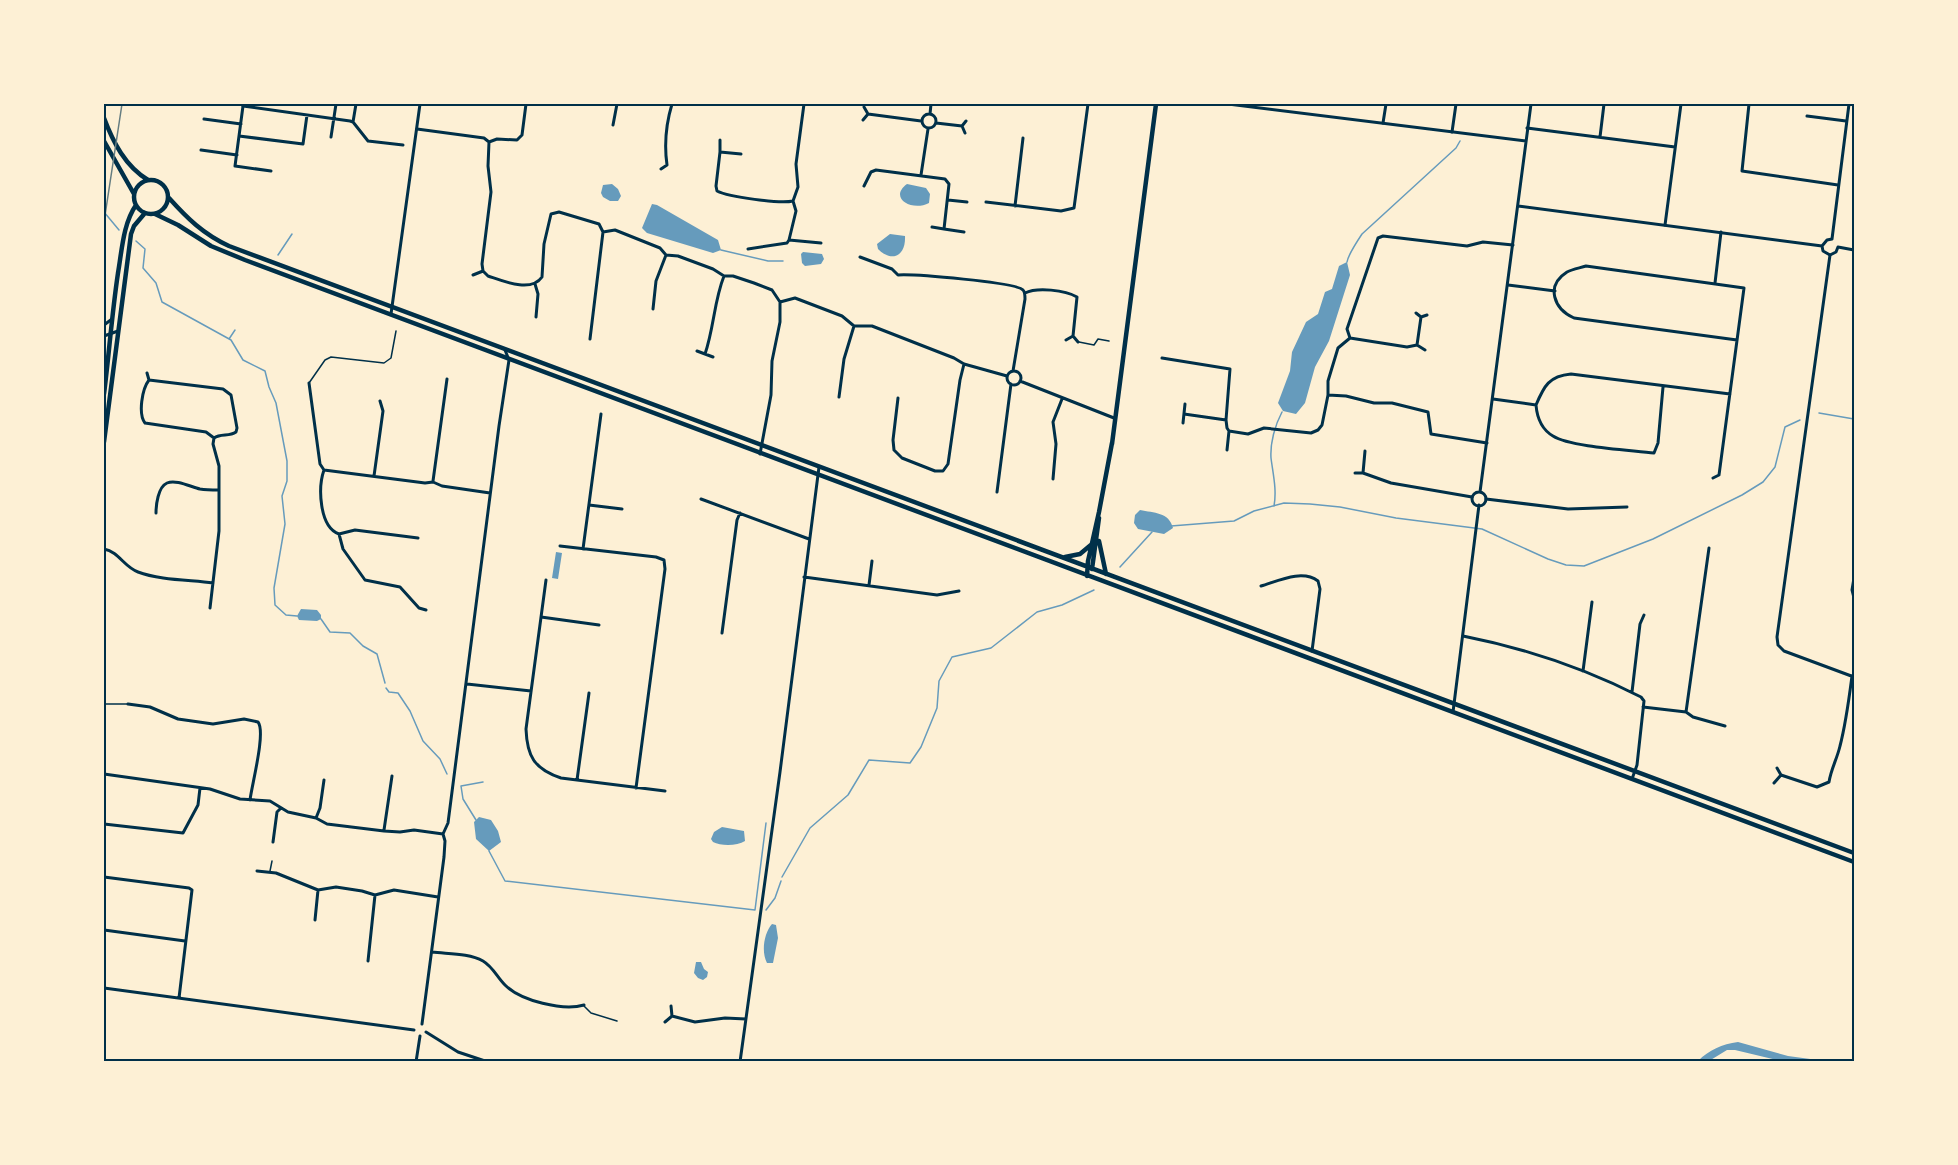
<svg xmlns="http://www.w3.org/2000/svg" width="1958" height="1165" viewBox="0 0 1958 1165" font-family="'Libre Baskerville',serif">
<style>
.water{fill:#669bbc}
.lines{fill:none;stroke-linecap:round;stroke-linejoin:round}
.stream{stroke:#669bbc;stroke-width:1.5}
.service{stroke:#003049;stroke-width:1.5}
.minor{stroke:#003049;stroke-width:3}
.tertiary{stroke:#003049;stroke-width:3}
.primary{stroke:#003049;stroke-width:4.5}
.rail{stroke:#657d81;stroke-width:1.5}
.neatline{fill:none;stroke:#003049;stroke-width:2}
</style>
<rect width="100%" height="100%" fill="#fdf0d5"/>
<!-- water -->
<path class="water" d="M612,184L618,189L621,196L618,201H610L603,197L601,193L603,185Z
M907,184L926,188L930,194L929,203C912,212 888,198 907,184Z
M652,204L657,205L718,240L721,250L713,253L647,233L642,228Z
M890,234L905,236C906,256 892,263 878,249L877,244Z
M803,252L822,254L824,259L821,264L805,266L802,263L801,254Z
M1347,262L1350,275L1329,341L1315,367L1305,403L1296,414L1283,411L1278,403L1290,371L1292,352L1306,322L1318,314L1325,292L1332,289L1339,266Z
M1140,510C1154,513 1169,512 1173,528L1164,534L1138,529L1134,523L1135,515Z
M556,552L562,553L558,579L552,578Z
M301,609L317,610L321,615V619L317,621L299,620L297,616Z
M479,817L491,820L498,831L501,842L489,851L476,839L474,822Z
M722,827L744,831L745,841C737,846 721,846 713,842L711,839L714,832Z
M772,924L776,925L778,938L773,963H767C761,952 764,933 772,924Z
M696,962H701L704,969L708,972L707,977L703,980L698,978L694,973Z
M1738,1042L1788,1056L1825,1061H1781L1735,1050H1727L1709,1061H1698C1709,1050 1722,1044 1738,1042Z"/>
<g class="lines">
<!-- stream -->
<path class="stream" d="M104,212L119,230
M136,241L145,249L143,268L156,283L162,302L231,340L243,360L265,371L269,387L276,403L287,461V481L282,496L285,524L274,588L275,605L286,615L297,616
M721,250L768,261H783
M278,255L292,234
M1347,262C1348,256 1358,240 1362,234L1456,148L1460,141
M229,339L235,330
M1819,413L1854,419
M1274,506C1277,490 1273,474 1271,458C1270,443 1275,425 1282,412
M1171,526L1234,521L1254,511L1284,503L1310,504L1340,507L1396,518L1482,529L1548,559L1566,565L1584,566L1653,539L1742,495L1763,482L1775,467L1785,427L1800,420
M1120,567L1152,532
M321,619L330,632L350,633L363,646L377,654L385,683
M386,688L389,692L398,693L410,711L423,741L440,759L447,774
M476,820L463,799L461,786L483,782
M489,851L505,881L755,910L766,823
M782,877L810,828L848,795L869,760L910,763L921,747L937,708L939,681L952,657L991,648L1037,612L1062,605L1094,590
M766,910L775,898L781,881"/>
<!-- service -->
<path class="service" d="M1079,342L1094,345L1098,339L1109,341
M309,383L325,360L331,357L384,363L391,358L396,331
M104,704H127
M270,871L272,861
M584,1006L591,1013L617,1021"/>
<!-- minor -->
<path class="minor" d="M241,104L243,106L350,121L353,122L368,141L403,145
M1749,104L1742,171L1838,185
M243,106L235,166L271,171
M922 121a7 7 0 1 1 14 0a7 7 0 1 1-14 0Z
M868,114L921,121
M930,114L931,104
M1807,116L1846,121
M204,119L241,124
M863,120L868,114L864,107
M353,122L356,104
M936,123L962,126
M1383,123L1386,104
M613,125L617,104
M1527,128L1675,147
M417,129L484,138L489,142L497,139L517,140L522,135L526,104
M1452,132L1456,104
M965,133L962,126L966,121
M239,136L303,144L307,115
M331,137L336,104
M1600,137L1604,104
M720,140V152L741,154
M489,142L488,166L491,192L482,264L483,271L488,276C503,281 531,293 542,277L544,244L551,214L559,212L599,224L603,232L615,230L660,248L666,255L678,256L713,269L724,276H733L754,283L772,290L780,302L795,298L842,316L854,326H872L954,358L964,364L1007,376
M201,150L237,155
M720,152L716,186L717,191C729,197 780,204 793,201
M661,169L667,165C664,144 666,124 672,104
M921,175L928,129
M864,186L871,172L876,170L945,179L949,184L944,229L964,232
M948,200L967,202
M986,202L1061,211L1074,208L1088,104
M1015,206L1023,138
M1665,225L1681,104
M932,227L944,229
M789,240L821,243
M748,249L787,243L789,240L796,211L793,201L798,187L796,164L804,104
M1830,255L1777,637L1778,645L1784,651L1854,677
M860,257L892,269L898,275C913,274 1016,282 1023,290C1025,292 1025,296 1025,299L1013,371
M473,275L483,271
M1715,283L1721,232
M535,284L538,294L536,317
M1508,285L1555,291
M1025,293C1037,287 1065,290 1077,297L1073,336
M653,309L656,281L666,255
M1421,317L1427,315
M1350,338L1407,347L1417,345L1421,317L1416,313
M590,339L603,232
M1066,340L1073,336L1078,342
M1417,345L1425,350
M697,351L713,357
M705,354C714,328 714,301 724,276
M1162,358L1230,369L1226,420L1227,428L1229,431L1227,450
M1007 378a7 7 0 1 1 14 0a7 7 0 1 1-14 0Z
M147,373L149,380
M149,380L223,389L231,395L237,428L236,432C229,437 221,433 214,438L206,432L145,423C138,414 142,389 149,380Z
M1020,381L1114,418
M309,383L320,464L324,470
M1328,395L1346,396L1374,403H1392L1428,412L1431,434L1487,443
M839,397L844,359L854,326
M898,398L893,440L894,450L902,458L935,471H943L948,464L960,380L964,364
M1493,399L1536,405
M1536,405C1544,386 1549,376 1571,374L1730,394
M1536,405C1537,417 1541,429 1553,436C1570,447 1630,450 1654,453L1658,443L1663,387
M1184,414L1226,420
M1183,423L1185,404
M1229,431L1248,434L1264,428L1311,433L1318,430L1322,425L1328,395V381L1338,348L1350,338L1347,329L1378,238L1383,236L1467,246L1483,242L1513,245
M760,454L771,395L772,361L780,322V302
M324,470L425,483L433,482L442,486L490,493
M324,470C318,487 319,527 339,534L355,530L418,538
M1355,473H1363L1391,483L1472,497
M1363,473L1365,451
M374,476L383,411L380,401
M1713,478L1719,475L1744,288L1586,266C1580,268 1573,269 1567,272C1545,286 1554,309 1574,318L1737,340
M1053,479L1056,444L1053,422L1062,399
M433,481L447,379
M997,492L1011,384
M701,499L809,539
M1486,499L1568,509L1627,507
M589,505L622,509
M156,513C156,505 158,487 167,483C176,479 191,487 200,489C206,490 212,490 219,490
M339,534L343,549L365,580L400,587L419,608L426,610
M560,546L656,557L664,560L665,569C656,642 646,715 636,788
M104,549C119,552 124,567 138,572C159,580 190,580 213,583
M583,549L601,414
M804,577L937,595L959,591
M1854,578L1852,590L1854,598
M546,580L526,729C527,756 534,769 561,778L665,791
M869,585L872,561
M1261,586C1278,581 1302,569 1318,581L1320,589L1312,651
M210,608L219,531V466L213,444L214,438
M541,617L599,625
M722,633L737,520L740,513
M1463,636C1524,648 1586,669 1641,697L1644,701L1637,765L1632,779
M1583,671L1592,602
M467,684L531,691
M1632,692L1640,624L1644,615
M128,704L150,707L178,719L213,724L244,719L258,722C266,732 252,784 250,800
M1643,707L1686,712L1709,548
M1686,712L1693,717L1725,726
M104,774L210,789L240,799L270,801L288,812L316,818L327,824L384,831L400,832L414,830L443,834
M1781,775L1817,787L1829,782C1831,769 1837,759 1840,746C1846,723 1849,699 1852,676
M577,780L589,693
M1774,783L1781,775L1777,768
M316,818L320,808L324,780
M104,824L183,833L198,805L200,788
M384,830L392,776
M273,842L277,812L281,808
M257,871L276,873L318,890L336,887L362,891L375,895L394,890L438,897
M104,877L189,888L192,890L179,998
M315,920L318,890
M104,930L185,941
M432,952C448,954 469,953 483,961C493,967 497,977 505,985C521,1001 563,1011 584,1005
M368,961L375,895
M104,988L414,1030
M672,1016L695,1022L725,1018L746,1019
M665,1022L672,1016L671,1006
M422,1024L444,857L445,841L443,834L448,823L499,426L509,360L505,350
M426,1032L458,1052L488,1062
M416,1062L420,1036
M500,1062H508
M740,1062L780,772L819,467"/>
<!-- tertiary -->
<path class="tertiary" d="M1228,104L1526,141
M1518,206L1822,246
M1832,239L1849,104
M1822,246L1823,251L1830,255L1836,252L1838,247
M1822,246L1827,240L1832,239
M1838,247L1854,250
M391,314L420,104
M104,325L112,319
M104,336L118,331
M1480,492L1531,104
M1472 499a7 7 0 1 1 14 0a7 7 0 1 1-14 0Z
M1453,712L1479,505"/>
<!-- primary -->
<path class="primary" d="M104,118C113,142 125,166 148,180
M104,141L134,194
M134 197a17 17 0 1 1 34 0a17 17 0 1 1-34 0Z
M169,198C187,218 203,234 229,246L1854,853
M155,214L178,225L211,246L245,260L1854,862
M104,394C109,354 112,313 118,273C122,250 123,224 136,205
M104,442L131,234L134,226L145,213
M1112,444L1156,104
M1099,541L1106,574
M1065,557L1080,554L1092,544
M1092,569L1099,518
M1087,576L1088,561L1099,512L1112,443"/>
<!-- rail -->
<path class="rail" d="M104,222L122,104"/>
</g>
<!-- border -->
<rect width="1958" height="1165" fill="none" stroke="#fdf0d5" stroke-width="210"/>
<rect x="105" y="105" width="1748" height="955" class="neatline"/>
</svg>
